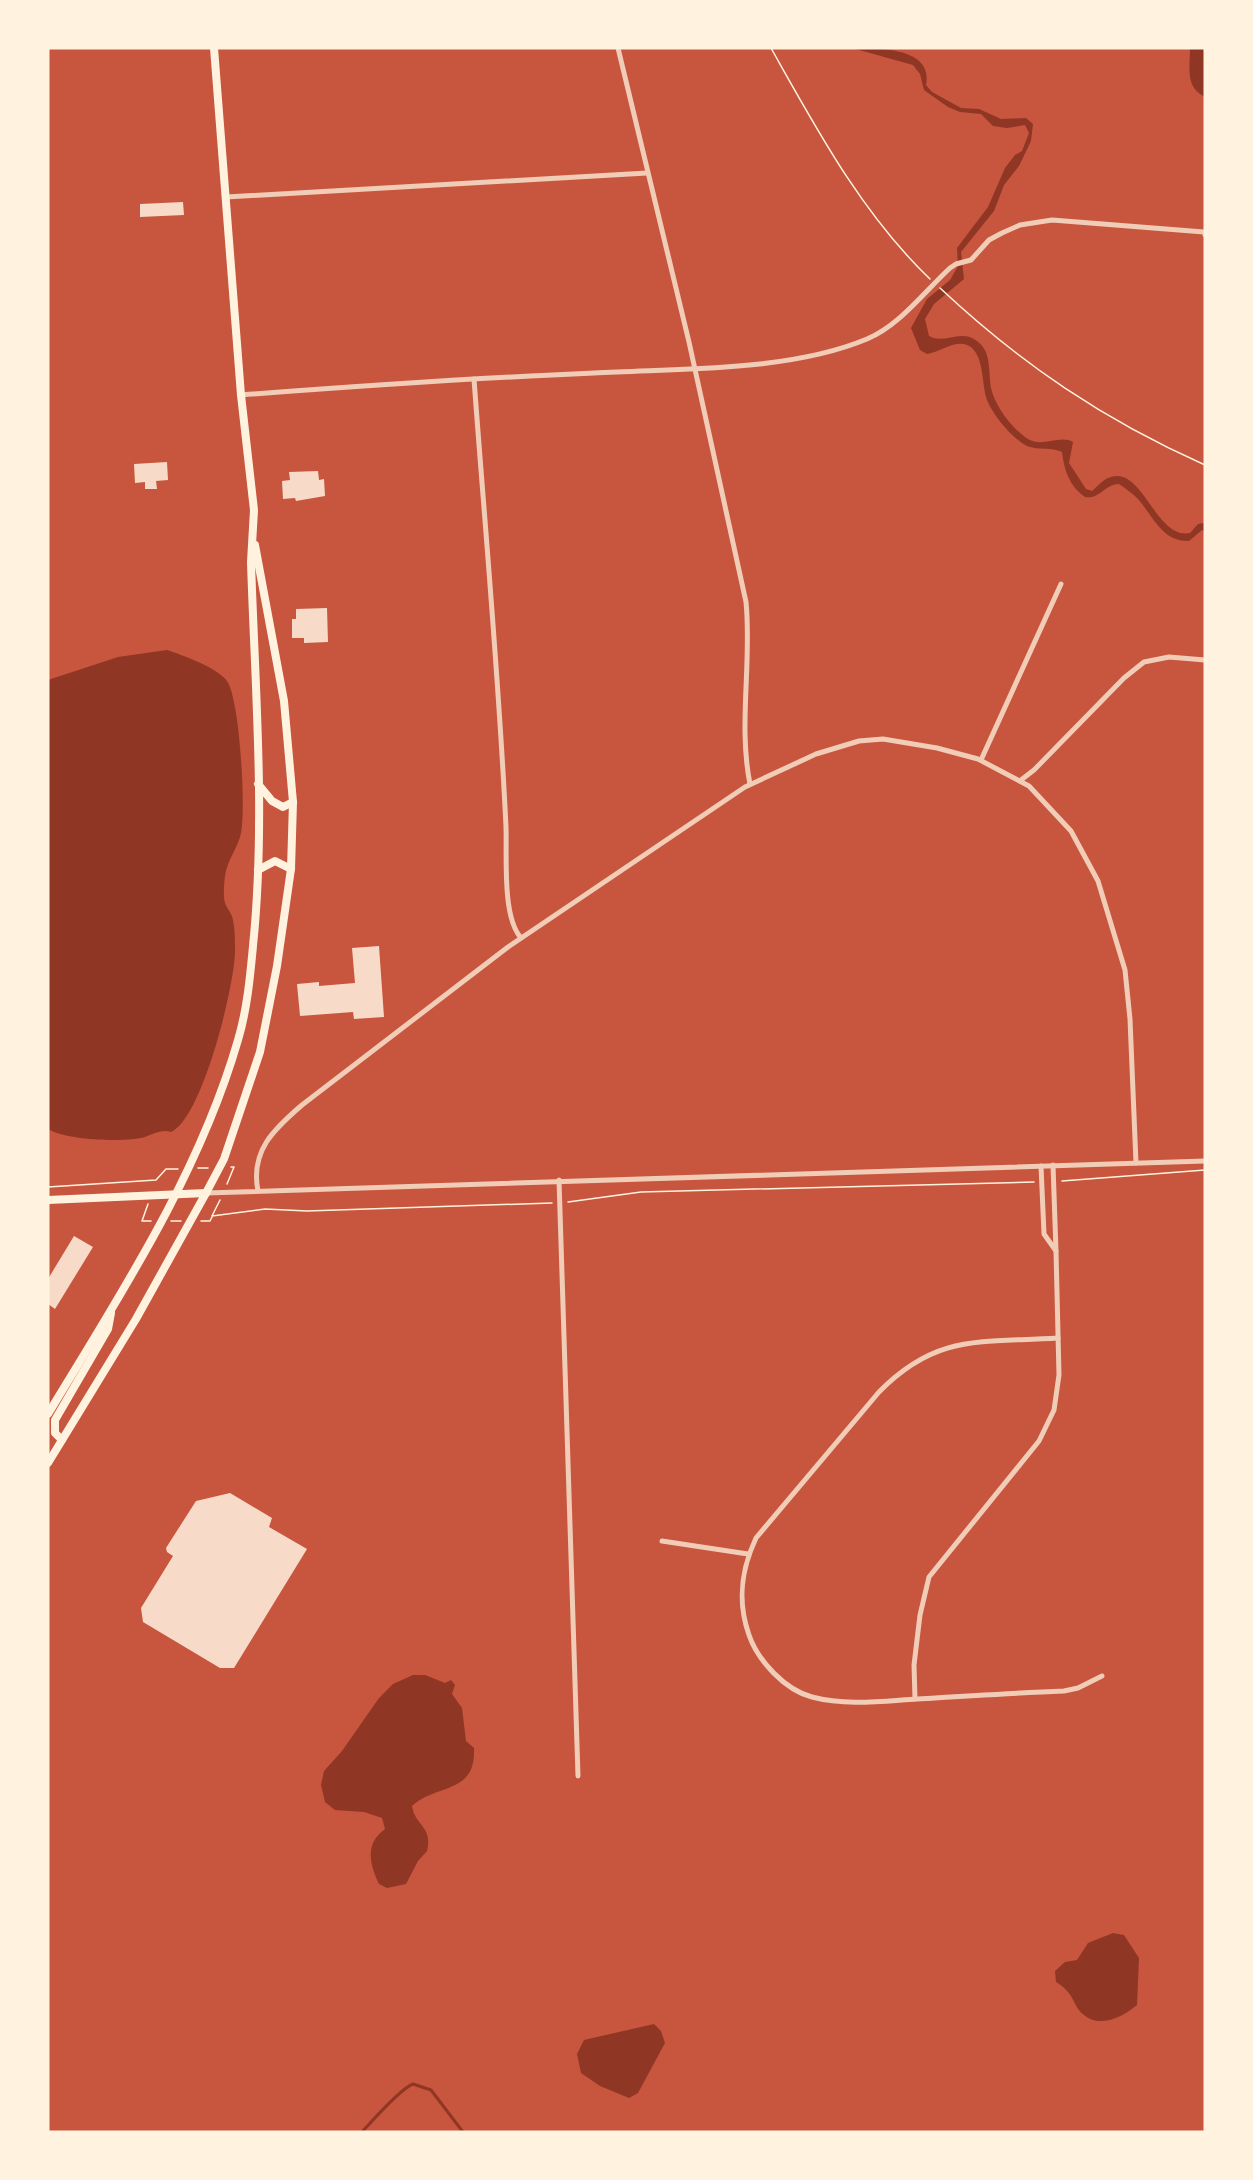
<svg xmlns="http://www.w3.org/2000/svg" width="1253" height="2180" viewBox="0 0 1253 2180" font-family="'PT Sans',sans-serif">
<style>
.water{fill:#8f3625}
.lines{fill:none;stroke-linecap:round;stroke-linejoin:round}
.stream{stroke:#8f3625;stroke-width:3}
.building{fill:#f7dbc8}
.path{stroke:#fff3e0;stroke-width:1.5}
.minor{stroke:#f1ccb7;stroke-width:5}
.secondary{stroke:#fff3e0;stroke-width:8}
.primary{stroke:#fff3e0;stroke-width:8}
</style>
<rect width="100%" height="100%" fill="#c8553d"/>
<g class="water">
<path d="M852,48C877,48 934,47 926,85L932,92L961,108L979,109L1001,119L1026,118L1033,124L1031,141L1019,166L1004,185L994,211L961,252L964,279L934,304L925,319L929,336C944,345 961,328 977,341C992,352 988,371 991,388C995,406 1012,429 1028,439C1043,448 1060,434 1073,442L1069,463L1086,489L1092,491C1098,486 1103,479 1111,477C1143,467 1156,540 1190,533L1198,524L1204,523L1205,532L1202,530L1189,541C1162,542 1153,516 1138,499C1133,494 1125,488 1119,484C1105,484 1099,500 1085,497C1069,486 1064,469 1062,452C1049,446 1034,452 1022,443C1009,434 993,415 987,400C981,385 985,352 967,345C955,340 940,352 927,354L920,350L911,328L927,299L950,280L958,266L957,248L988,207L1005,168L1015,155L1022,151L1029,133L1025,125L1007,128L993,126L981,114L960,112L948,107L924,90L920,74L913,65Z"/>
<path d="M1190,48H1205V97C1185,87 1190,68 1190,48Z"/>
<path d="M167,650C182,655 218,668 227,681C240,700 246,809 241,833C238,848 227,860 225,876C224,884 223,896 225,903C227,909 232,913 233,920C235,930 235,941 235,951C235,985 202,1119 171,1132C163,1129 153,1134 145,1137C125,1143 65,1140 48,1129V680L118,657Z"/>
<path d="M413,1675H425L445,1683L451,1680L455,1685L452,1694L462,1708L466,1741L474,1748C476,1795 437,1783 412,1806C415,1826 433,1826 427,1851L418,1861L406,1884L387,1888L379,1884C370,1865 364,1844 385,1829L382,1818L364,1812L335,1810L325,1802L321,1785L324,1771L342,1751L379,1698L393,1684Z"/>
<path d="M1113,1933L1124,1935L1139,1958L1137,2005C1124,2016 1100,2029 1084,2015C1072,2006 1076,1994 1056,1982L1055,1971L1065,1962L1077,1960L1088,1943Z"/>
<polygon points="654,2024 661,2031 665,2043 638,2093 629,2098 600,2086 581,2073 577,2054 584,2040"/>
</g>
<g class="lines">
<path class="stream" d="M362,2132C373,2120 400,2089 413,2084L431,2090L463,2132"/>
</g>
<g class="building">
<polygon points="183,202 184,215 140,217 140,204"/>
<polygon points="167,462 168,480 156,481 157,489 145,489 145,482 135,483 134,464"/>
<polygon points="318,471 319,480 324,479 325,496 296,501 295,498 283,499 282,481 290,480 289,472"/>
<polygon points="327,608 328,642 304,643 304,638 292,638 292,619 296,619 296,609"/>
<polygon points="379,946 384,1017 354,1019 353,1012 300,1016 297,984 319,982 319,986 355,983 352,948"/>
<polygon points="74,1236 93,1247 55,1309 48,1304 48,1279"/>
<polygon points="230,1493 272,1518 269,1527 307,1549 234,1668 220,1668 143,1622 141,1608 173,1556 167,1552 166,1548 196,1501"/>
</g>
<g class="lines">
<g class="path">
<path d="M771,48C816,128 862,214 930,279"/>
<path d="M940,288C1021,364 1104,420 1205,465"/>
<polyline points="198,1168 208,1168"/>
<polyline points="1062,1181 1205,1170"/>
<polyline points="227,1184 234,1167 231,1167"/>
<polyline points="48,1187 156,1180 166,1169 178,1169"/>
<polyline points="220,1200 212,1216 265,1209 307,1211 552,1203"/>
<polyline points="568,1202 641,1192 1034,1182"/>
<polyline points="148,1204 142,1221 151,1221"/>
<polyline points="171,1221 181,1221"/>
<polyline points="201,1221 210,1221 212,1217"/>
</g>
<g class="minor">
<path d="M618,48L689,342L746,602C752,662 738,725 750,784"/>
<polyline points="226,197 647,173"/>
<path d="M474,379C485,528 499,678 506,827C507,856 502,917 521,938"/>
<path d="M241,395C359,386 476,378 594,373C680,368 788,372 867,339C900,325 924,292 950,268L956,264L971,260L989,240L1002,233L1020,225L1052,220L1204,232L1205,235"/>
<polyline points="981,760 1061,584"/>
<polyline points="1021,780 1034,770 1124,678 1144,662 1169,657 1205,660"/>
<polyline points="1041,1166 1044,1234 1056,1251 1053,1165"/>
<polyline points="559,1180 578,1776"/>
<path d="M258,1191C250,1151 274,1129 302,1105L508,947L745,787L816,754L859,741L883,739L937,748L978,759L1029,786L1071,831L1098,881L1125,970L1130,1019L1136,1163"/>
<polyline points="206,1193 1205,1161"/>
<path d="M1058,1338C981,1343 937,1333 879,1392L756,1538C741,1570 737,1601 749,1635C758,1661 785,1690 812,1697C846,1706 883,1701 917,1699C966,1696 1015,1693 1064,1691L1078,1688L1102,1676"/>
<polyline points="662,1541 748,1554"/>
<polyline points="915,1699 914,1665 920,1615 929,1577 1039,1441 1054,1410 1059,1375 1056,1251"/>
</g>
<polyline class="secondary" points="48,1200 206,1193"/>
<g class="primary">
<polyline points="258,784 272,801 283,807 293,802"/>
<polyline points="258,870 275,861 291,869"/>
<path d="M48,1414C120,1295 199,1175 238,1040C247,1010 250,978 253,946C266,819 255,689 251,562L254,510L241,395L214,48"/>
<polyline points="62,1440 55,1433 55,1420 108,1329 111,1313"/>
<polyline points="48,1463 136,1319 206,1193 224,1159 260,1052 277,966 291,869 293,802 284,701 255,545"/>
</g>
</g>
<rect width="1253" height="2180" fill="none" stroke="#fff3e0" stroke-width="99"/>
</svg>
